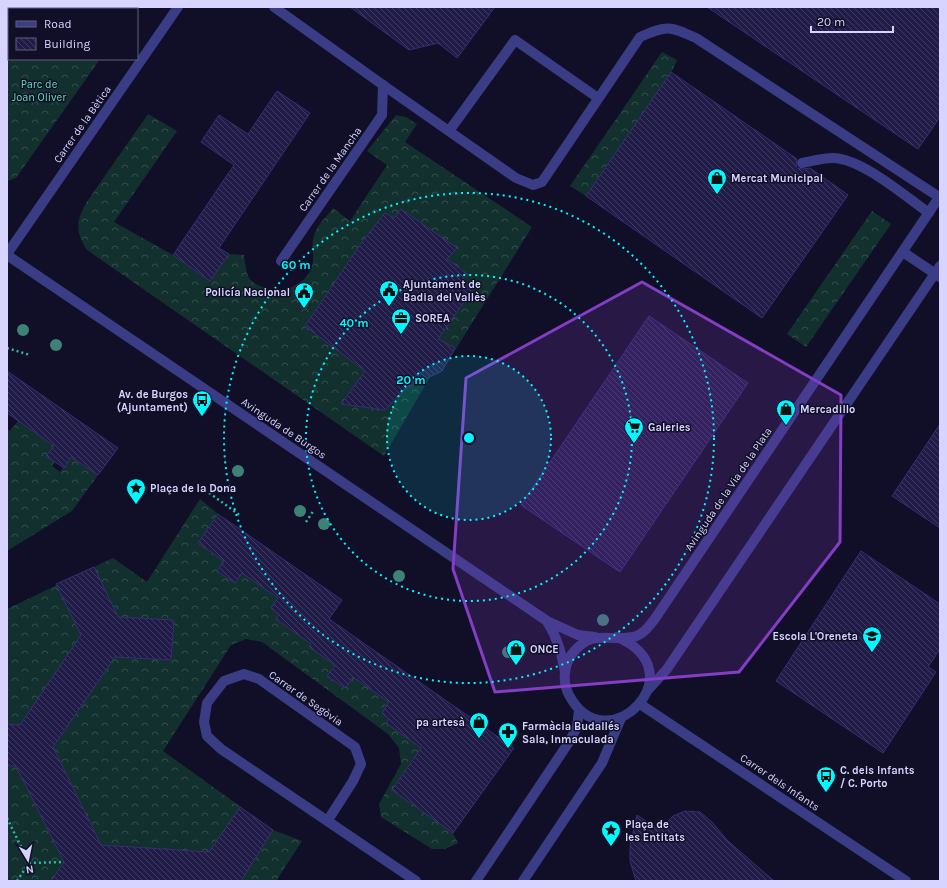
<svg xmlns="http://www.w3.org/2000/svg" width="947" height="888" viewBox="0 0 947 888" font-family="Karla,sans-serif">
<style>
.forest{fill:url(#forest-crowns)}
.building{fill:url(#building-back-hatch);stroke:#362d74}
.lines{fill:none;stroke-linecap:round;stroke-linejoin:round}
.path{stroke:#2ebaa7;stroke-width:2.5;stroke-dasharray:2 3;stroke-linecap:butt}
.service{stroke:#3a3c86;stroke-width:10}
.minor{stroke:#3a3c86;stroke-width:10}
.tertiary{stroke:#3a3c86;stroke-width:10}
.tree{fill:#3c8276}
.marked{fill:#843dc5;fill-opacity:0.2;stroke:#843dc5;stroke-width:3;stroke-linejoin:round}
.ring{fill:none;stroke:#01f8ff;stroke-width:2;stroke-dasharray:2 4}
.labels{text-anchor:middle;stroke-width:3;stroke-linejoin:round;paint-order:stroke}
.park-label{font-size:11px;fill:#5fe1b7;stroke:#110f27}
.street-label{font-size:11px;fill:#d7d5ff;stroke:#110f27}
.poi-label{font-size:11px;font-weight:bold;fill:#d7d5ff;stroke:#110f27;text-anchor:start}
.centre{fill:#01f8ff;stroke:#110f27;stroke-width:2}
.ring-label{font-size:12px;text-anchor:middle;font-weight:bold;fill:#01f8ff;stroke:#110f27;stroke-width:3;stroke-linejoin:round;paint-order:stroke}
</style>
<defs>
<pattern id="forest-crowns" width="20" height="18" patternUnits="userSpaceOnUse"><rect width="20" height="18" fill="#12312e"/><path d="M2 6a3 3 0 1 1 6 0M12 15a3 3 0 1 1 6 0" fill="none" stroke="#344e4d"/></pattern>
<pattern id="building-back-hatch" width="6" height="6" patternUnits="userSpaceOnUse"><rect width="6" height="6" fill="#211b48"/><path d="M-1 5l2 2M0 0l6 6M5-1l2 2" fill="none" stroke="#403b63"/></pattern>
</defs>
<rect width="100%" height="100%" fill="#110f27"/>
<g class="forest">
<polygon points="7,7 135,7 134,9 9,9 9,59 100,59 16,178 7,181"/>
<polygon points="662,52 677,60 671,73 586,196 570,186"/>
<path d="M148,114L177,131L114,222L173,255L210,281L229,254L244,255C247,276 246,282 268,289C286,295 313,280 313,260C314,248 310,244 316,230C320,222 328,215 333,208L350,221L387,165L367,151L396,115L406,117L417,124L405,142L532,227L442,371L430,377L384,456L87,250C75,231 76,222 86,203Z"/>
<polygon points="872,211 891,224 806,347 787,334"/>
<polygon points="18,421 54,446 47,456 55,461 52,466 60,472 71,457 98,475 72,511 7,551 7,429 10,431"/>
<polygon points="200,499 218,514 342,600 329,619 514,748 453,833 458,843 445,849 432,849 381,817 379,804 401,764 399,748 388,734 262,642 246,639 231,645 163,751 273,830 302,841 276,881 7,881 7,609 113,558 147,582"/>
</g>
<g class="building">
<polygon points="350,7 495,7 457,58 438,43 409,50"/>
<polygon points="707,7 940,7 940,117 918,149"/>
<polygon points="671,72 797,159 796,164 797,168 803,169 810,168 848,195 762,318 586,196"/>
<polygon points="277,91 310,113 219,248 229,254 210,281 173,255 234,165 201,142 219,115 248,134"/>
<polygon points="401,209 457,248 447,259 466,273 462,281 473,289 438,339 455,348 442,371 406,388 385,410 341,404 365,371 305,326 362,242 385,213 394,218"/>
<polygon points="649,316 748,383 620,572 521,505"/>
<polygon points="7,371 118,448 98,475 71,457 64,468 46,456 54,446 7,413"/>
<polygon points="940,424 940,528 892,496"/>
<polygon points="218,514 342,600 329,619 514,748 453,833 392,790 421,748 386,723 389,719 382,713 389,702 353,677 345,688 327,676 335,665 309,647 311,644 276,619 279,614 271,608 278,598 242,573 235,583 217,571 224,561 198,543"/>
<polygon points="861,551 940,604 940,649 928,667 936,672 883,753 776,681"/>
<polygon points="94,567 118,617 174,620 171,660 115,657 53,747 101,845 209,852 240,807 273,830 241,881 51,881 64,862 16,766 7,766 7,724 20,725 81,635 56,584"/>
<polygon points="685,811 700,812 712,822 728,841 774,881 636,881 630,861 630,846 637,815 659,830 673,816"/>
</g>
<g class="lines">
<g class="path">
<polyline points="7,348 30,355"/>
<polyline points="201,487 241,516"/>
<polyline points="306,522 314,510"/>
<polyline points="7,818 29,863 64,862"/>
<polyline points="17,881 29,863"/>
</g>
<g class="service">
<path d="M383,85L516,178L533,185L542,182L640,37C667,25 670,26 696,38L939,197"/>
<polyline points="449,131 515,40 598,98"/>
<path d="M802,163C812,161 823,158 833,158C861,158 906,197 929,213"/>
<polyline points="281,261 382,115 383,85"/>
</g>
<g class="minor">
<polyline points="274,7 383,85"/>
<polyline points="903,252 940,277"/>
<polyline points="7,254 178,7"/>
<polyline points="7,255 547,621 578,635 595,637"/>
<path d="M548,623C558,639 562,654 565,672"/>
<polyline points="640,704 906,881"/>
<polyline points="328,820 353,781 361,764 355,747 259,679 244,674 224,681 207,703 204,722 207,736 221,749 416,881"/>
</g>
<g class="tertiary">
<path d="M617,637C699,672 606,765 569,695C562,682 564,665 572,654C592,628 609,642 633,637C643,635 648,627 654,620L940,196"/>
<polyline points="648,690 667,669 940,266"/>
<polyline points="476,881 569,742 577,727 579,710"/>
<polyline points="523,881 602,763 621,718"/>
</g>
</g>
<g class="tree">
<circle cx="23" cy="330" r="6"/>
<circle cx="56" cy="345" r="6"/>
<circle cx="238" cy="471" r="6"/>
<circle cx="300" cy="511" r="6"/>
<circle cx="324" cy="524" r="6"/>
<circle cx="399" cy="576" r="6"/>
<circle cx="603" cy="620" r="6"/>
<circle cx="508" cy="652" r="6"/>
</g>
<path class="marked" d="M642,282L841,395L840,542L739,672L495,692L453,569L466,378Z"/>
<circle cx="469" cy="438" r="82" fill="#01f8ff" fill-opacity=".12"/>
<g class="ring">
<circle cx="469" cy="438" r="82"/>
<circle cx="469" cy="438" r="163"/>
<circle cx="469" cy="438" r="245"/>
</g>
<defs>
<symbol id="shop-pin" viewBox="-11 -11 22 30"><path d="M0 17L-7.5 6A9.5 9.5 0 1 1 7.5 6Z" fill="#01f8ff" stroke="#110f27"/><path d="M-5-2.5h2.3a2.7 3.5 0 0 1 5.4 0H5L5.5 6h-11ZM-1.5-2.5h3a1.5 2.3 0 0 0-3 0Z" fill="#111"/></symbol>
<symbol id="civic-pin" viewBox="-11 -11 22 30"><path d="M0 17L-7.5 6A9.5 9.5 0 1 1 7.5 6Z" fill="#01f8ff" stroke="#110f27"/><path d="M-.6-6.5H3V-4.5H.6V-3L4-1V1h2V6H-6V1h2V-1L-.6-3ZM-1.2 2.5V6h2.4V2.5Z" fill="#111"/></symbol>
<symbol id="office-pin" viewBox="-11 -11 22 30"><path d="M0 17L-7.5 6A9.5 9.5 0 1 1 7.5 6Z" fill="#01f8ff" stroke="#110f27"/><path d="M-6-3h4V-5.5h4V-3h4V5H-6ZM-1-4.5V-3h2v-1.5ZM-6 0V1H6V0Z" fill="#111"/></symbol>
<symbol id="bus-pin" viewBox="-11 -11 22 30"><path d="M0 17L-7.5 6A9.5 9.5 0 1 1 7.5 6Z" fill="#01f8ff" stroke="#110f27"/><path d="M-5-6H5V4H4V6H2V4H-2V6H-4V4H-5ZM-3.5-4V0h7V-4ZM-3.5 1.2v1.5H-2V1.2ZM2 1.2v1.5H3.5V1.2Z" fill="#111"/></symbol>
<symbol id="supermarket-pin" viewBox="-11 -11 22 30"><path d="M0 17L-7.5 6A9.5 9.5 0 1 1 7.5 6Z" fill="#01f8ff" stroke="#110f27"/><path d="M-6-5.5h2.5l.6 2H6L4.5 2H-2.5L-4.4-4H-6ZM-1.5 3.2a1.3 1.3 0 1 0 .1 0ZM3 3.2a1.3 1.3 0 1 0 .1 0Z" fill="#111"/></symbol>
<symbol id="sight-pin" viewBox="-11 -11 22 30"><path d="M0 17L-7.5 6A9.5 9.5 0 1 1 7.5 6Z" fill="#01f8ff" stroke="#110f27"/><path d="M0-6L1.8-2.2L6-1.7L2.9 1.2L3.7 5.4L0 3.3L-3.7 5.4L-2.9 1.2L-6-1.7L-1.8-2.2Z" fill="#111"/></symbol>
<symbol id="school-pin" viewBox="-11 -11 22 30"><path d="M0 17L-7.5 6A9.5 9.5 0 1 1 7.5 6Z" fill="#01f8ff" stroke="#110f27"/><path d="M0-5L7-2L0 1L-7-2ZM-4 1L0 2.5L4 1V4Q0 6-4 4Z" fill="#111"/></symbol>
<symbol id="pharmacy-pin" viewBox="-11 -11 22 30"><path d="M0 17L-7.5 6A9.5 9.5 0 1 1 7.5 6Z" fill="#01f8ff" stroke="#110f27"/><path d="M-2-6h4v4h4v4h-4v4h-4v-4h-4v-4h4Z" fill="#111"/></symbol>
</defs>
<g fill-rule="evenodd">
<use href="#shop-pin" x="706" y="167" width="22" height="30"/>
<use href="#civic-pin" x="378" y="279" width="22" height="30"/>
<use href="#civic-pin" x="293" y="281" width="22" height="30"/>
<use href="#office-pin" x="390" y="307" width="22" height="30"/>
<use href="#bus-pin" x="191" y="389" width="22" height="30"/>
<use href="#shop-pin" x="775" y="398" width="22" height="30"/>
<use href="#supermarket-pin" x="623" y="416" width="22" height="30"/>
<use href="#sight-pin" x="125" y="477" width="22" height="30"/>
<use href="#school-pin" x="861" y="625" width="22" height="30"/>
<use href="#shop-pin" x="505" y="638" width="22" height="30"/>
<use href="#shop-pin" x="468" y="711" width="22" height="30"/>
<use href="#pharmacy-pin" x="497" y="721" width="22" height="30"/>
<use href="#bus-pin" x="815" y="765" width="22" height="30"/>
<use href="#sight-pin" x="600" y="819" width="22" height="30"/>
</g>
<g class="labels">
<g class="park-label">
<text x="39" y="88">Parc de<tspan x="39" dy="13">Joan Oliver</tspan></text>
</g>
<g class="street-label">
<text transform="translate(82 124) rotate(-55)" y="4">Carrer de la Bètica</text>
<text transform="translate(330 169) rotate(-55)" y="4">Carrer de la Mancha</text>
<text transform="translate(284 428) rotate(34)" y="4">Avinguda de Burgos</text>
<text transform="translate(728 489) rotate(-56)" y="4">Avinguda de la Via de la Plata</text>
<text transform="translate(306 698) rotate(35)" y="4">Carrer de Segòvia</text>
<text transform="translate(780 782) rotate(34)" y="4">Carrer dels Infants</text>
</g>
<g class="poi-label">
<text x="731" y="182">Mercat Municipal</text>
<text x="403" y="288">Ajuntament de<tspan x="403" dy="13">Badia del Vallès</tspan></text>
<text x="290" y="296" text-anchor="end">Policía Nacional</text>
<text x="415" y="322">SOREA</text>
<text x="188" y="398" text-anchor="end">Av. de Burgos<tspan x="188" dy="13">(Ajuntament)</tspan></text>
<text x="800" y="413">Mercadillo</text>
<text x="648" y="431">Galeries</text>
<text x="150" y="492">Plaça de la Dona</text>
<text x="858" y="640" text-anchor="end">Escola L'Oreneta</text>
<text x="530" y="653">ONCE</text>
<text x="465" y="726" text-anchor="end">pa artesà</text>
<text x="522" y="730">Farmàcia Budallés<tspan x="522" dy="13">Sala, Inmaculada</tspan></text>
<text x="840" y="774">C. deis lnfants<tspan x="840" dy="13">/ C. Porto</tspan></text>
<text x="625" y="828">Plaça de<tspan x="625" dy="13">les Entitats</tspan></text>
</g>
</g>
<circle cx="469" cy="438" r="6" class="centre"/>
<g class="ring-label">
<text x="296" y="269">60 m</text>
<text x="354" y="327">40 m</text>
<text x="411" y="384">20 m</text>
</g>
<rect width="947" height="888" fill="none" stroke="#d7d5ff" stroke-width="16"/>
<rect x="8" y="8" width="130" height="52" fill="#110f27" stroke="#605e7d"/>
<rect x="16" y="21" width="20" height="6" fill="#3a3c86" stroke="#605e7d"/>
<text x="44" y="28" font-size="12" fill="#d7d5ff">Road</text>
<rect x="16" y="38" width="20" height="12" fill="url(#building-back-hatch)" stroke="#605e7d"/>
<text x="44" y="48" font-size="12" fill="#d7d5ff">Building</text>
<g transform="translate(28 860) rotate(170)" stroke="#110f27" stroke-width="3" paint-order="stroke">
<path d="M0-3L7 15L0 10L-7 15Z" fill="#d7d5ff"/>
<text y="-6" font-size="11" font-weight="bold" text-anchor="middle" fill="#d7d5ff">N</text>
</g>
<path d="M811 26v6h82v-6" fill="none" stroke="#d7d5ff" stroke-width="2"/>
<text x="817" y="26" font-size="12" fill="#d7d5ff" stroke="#110f27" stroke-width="3" paint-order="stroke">20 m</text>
</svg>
